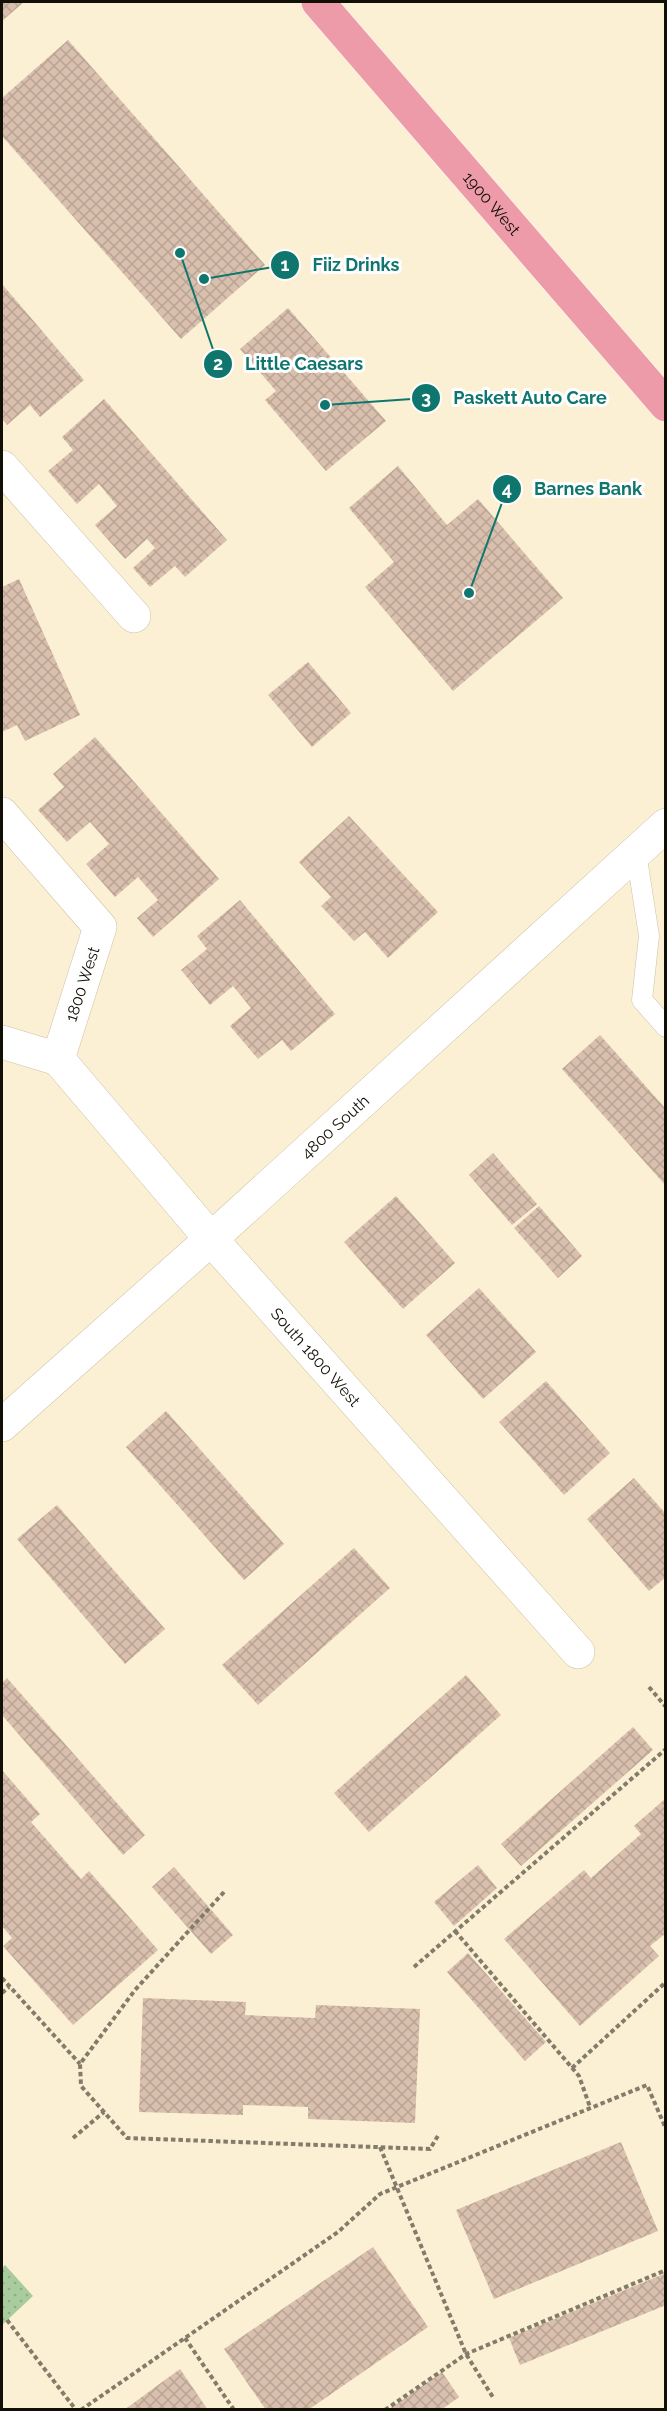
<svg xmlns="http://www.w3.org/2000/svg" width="667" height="2411" viewBox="0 0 667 2411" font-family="Raleway,sans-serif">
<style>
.park{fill:url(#park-dots)}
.building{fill:url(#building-cross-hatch)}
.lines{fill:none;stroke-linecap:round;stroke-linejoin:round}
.service-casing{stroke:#ccc2a6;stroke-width:21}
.minor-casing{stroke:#ccc2a6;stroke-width:34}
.primary-casing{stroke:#fff;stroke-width:34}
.path{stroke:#837c6a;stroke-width:4;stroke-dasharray:4.5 3;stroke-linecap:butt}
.service{stroke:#fff;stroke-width:20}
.minor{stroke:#fff;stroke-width:33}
.primary{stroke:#ed9aa9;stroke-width:33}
.labels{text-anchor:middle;stroke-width:6;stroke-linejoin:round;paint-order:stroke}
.street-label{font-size:16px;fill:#120f06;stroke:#fefefe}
.leader{fill:none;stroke:#0f766e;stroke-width:2}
.callout-dot{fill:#0f766e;stroke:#fefefe;stroke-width:2}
.mark-label{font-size:18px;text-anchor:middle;font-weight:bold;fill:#fff}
.callout-label{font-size:18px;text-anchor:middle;font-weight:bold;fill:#0f766e;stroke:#fefefe;stroke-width:6;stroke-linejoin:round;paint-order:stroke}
</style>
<defs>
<pattern id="park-dots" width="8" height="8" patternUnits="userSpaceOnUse" patternTransform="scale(1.5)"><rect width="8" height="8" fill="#a9cc9c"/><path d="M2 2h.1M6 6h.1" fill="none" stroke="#90ae85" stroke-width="1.8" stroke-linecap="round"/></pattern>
<pattern id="building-cross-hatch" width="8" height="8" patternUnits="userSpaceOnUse" patternTransform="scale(1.5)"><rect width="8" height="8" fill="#d9c0ae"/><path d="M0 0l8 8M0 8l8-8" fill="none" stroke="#b9a494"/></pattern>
</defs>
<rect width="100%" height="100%" fill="#fbf0d4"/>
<polygon class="park" points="5,2265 33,2296 2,2325 2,2268"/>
<g class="building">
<polygon points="2,2 24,2 2,21"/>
<polygon points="68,40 265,265 181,339 2,136 2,98"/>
<polygon points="2,284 84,380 40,417 30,405 7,425 2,419"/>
<polygon points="288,308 386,421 326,471 265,400 276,391 240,349"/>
<polygon points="104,399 227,540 185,577 175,566 150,587 133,568 155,548 147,539 125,559 95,525 117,506 99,484 77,504 48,471 73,450 62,437"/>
<polygon points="398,466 447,525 478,499 563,598 453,691 365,587 394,562 349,508"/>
<polygon points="19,579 80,715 25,741 17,725 2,732 2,587"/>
<polygon points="308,662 351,713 312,747 268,695"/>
<polygon points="95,737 219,879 153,937 137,918 158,900 138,877 115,897 86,864 109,844 90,822 67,842 38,810 64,787 53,774"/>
<polygon points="349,816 438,912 388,958 365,932 354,941 321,906 331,897 299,862"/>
<polygon points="240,900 335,1014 291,1051 282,1040 258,1059 230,1026 251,1008 233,986 210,1005 181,970 207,949 197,936"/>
<polygon points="600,1035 666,1109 666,1186 562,1069"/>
<polygon points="493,1153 537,1204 512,1225 469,1175"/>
<polygon points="396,1196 455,1263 403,1309 344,1242"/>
<polygon points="539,1206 582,1256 558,1278 514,1228"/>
<polygon points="479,1288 536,1352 483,1399 426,1335"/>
<polygon points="546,1381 610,1453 564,1495 499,1422"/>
<polygon points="166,1411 284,1544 244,1580 126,1447"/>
<polygon points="634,1478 666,1514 666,1577 649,1591 587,1519"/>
<polygon points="57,1505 165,1629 125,1664 17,1539"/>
<polygon points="354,1548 390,1588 258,1705 222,1665"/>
<polygon points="466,1675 501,1715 369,1832 334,1793"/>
<polygon points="7,1678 145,1835 123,1855 2,1715 2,1683"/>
<polygon points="633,1727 653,1750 521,1866 501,1844"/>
<polygon points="2,1770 40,1814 31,1822 81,1879 89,1871 158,1950 73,2025 3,1946 12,1938 2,1926"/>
<polygon points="666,1798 666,1933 650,1946 659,1956 580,2026 504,1939 584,1870 591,1878 641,1834 634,1826"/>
<polygon points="478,1865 497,1888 454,1926 434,1902"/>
<polygon points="174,1867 233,1935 211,1954 152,1887"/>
<polygon points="468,1953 546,2042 525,2061 447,1972"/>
<polygon points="143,1998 246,2002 245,2015 315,2018 316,2005 420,2009 415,2123 308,2119 308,2107 243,2105 243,2115 139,2112"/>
<polygon points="621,2142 658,2231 494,2299 456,2210"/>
<polygon points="373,2247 428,2327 308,2410 266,2410 224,2349"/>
<polygon points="666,2273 666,2305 520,2365 509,2338"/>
<polygon points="180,2369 208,2410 124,2410"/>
<polygon points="442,2372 459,2397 441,2410 388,2410"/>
</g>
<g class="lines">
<defs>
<polyline id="service" points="636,852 649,936 642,1000 666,1027"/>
<g id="minor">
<polyline points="2,467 134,616"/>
<polyline points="2,814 100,927 58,1059"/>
<polyline points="2,1042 58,1059"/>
<path id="s1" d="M58,1059L211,1239L578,1652"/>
<path id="s2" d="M2,1425L211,1239L666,825"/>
</g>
<g id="primary">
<path id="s3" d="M318,2L666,405"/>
</g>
</defs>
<use href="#service" class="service-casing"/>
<use href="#minor" class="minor-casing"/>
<use href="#primary" class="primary-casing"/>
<g class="path">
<polyline points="649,1687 666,1707"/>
<polyline points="224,1892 135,1990 80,2064 81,2086 127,2138 430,2149 439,2134"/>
<polyline points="455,1931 579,2076 590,2107"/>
<polyline points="414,1967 666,1749"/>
<polyline points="2,1978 80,2064"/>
<polyline points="2,1993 9,1987"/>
<polyline points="572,2068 666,1982"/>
<polyline points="73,2138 104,2112"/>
<polyline points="380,2147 466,2354 494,2399"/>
<polyline points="7,2320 76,2410"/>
<polyline points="185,2338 234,2410"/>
<polyline points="81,2410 338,2232 380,2194 647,2085 666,2129"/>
<polyline points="385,2410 466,2354 666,2270"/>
</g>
<use href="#service" class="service"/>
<use href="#minor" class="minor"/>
<use href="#primary" class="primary"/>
</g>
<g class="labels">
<g class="street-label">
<text dy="6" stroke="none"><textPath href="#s3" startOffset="266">1900 West</textPath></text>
<text transform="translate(82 984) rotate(-72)" y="6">1800 West</text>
<text dy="6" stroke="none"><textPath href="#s2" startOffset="447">4800 South</textPath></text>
<text dy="6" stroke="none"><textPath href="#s1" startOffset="394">South 1800 West</textPath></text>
</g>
</g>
<path class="leader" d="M204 279L285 265M180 253L218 364M325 405L426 398M469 593L507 489"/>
<g class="callout-dot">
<circle cx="204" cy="279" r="6"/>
<circle cx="180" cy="253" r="6"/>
<circle cx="325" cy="405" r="6"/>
<circle cx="469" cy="593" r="6"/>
<circle cx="285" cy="265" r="15"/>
<circle cx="218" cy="364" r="15"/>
<circle cx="426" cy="398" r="15"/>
<circle cx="507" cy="489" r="15"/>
</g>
<g class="mark-label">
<text x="285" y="271">1</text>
<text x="218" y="370">2</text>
<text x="426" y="404">3</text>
<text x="507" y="495">4</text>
</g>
<g class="callout-label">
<text x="356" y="271">Fiiz Drinks</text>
<text x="304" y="370">Little Caesars</text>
<text x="530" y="404">Paskett Auto Care</text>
<text x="588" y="495">Barnes Bank</text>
</g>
<rect width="667" height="2411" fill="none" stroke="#120f06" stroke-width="6"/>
</svg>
